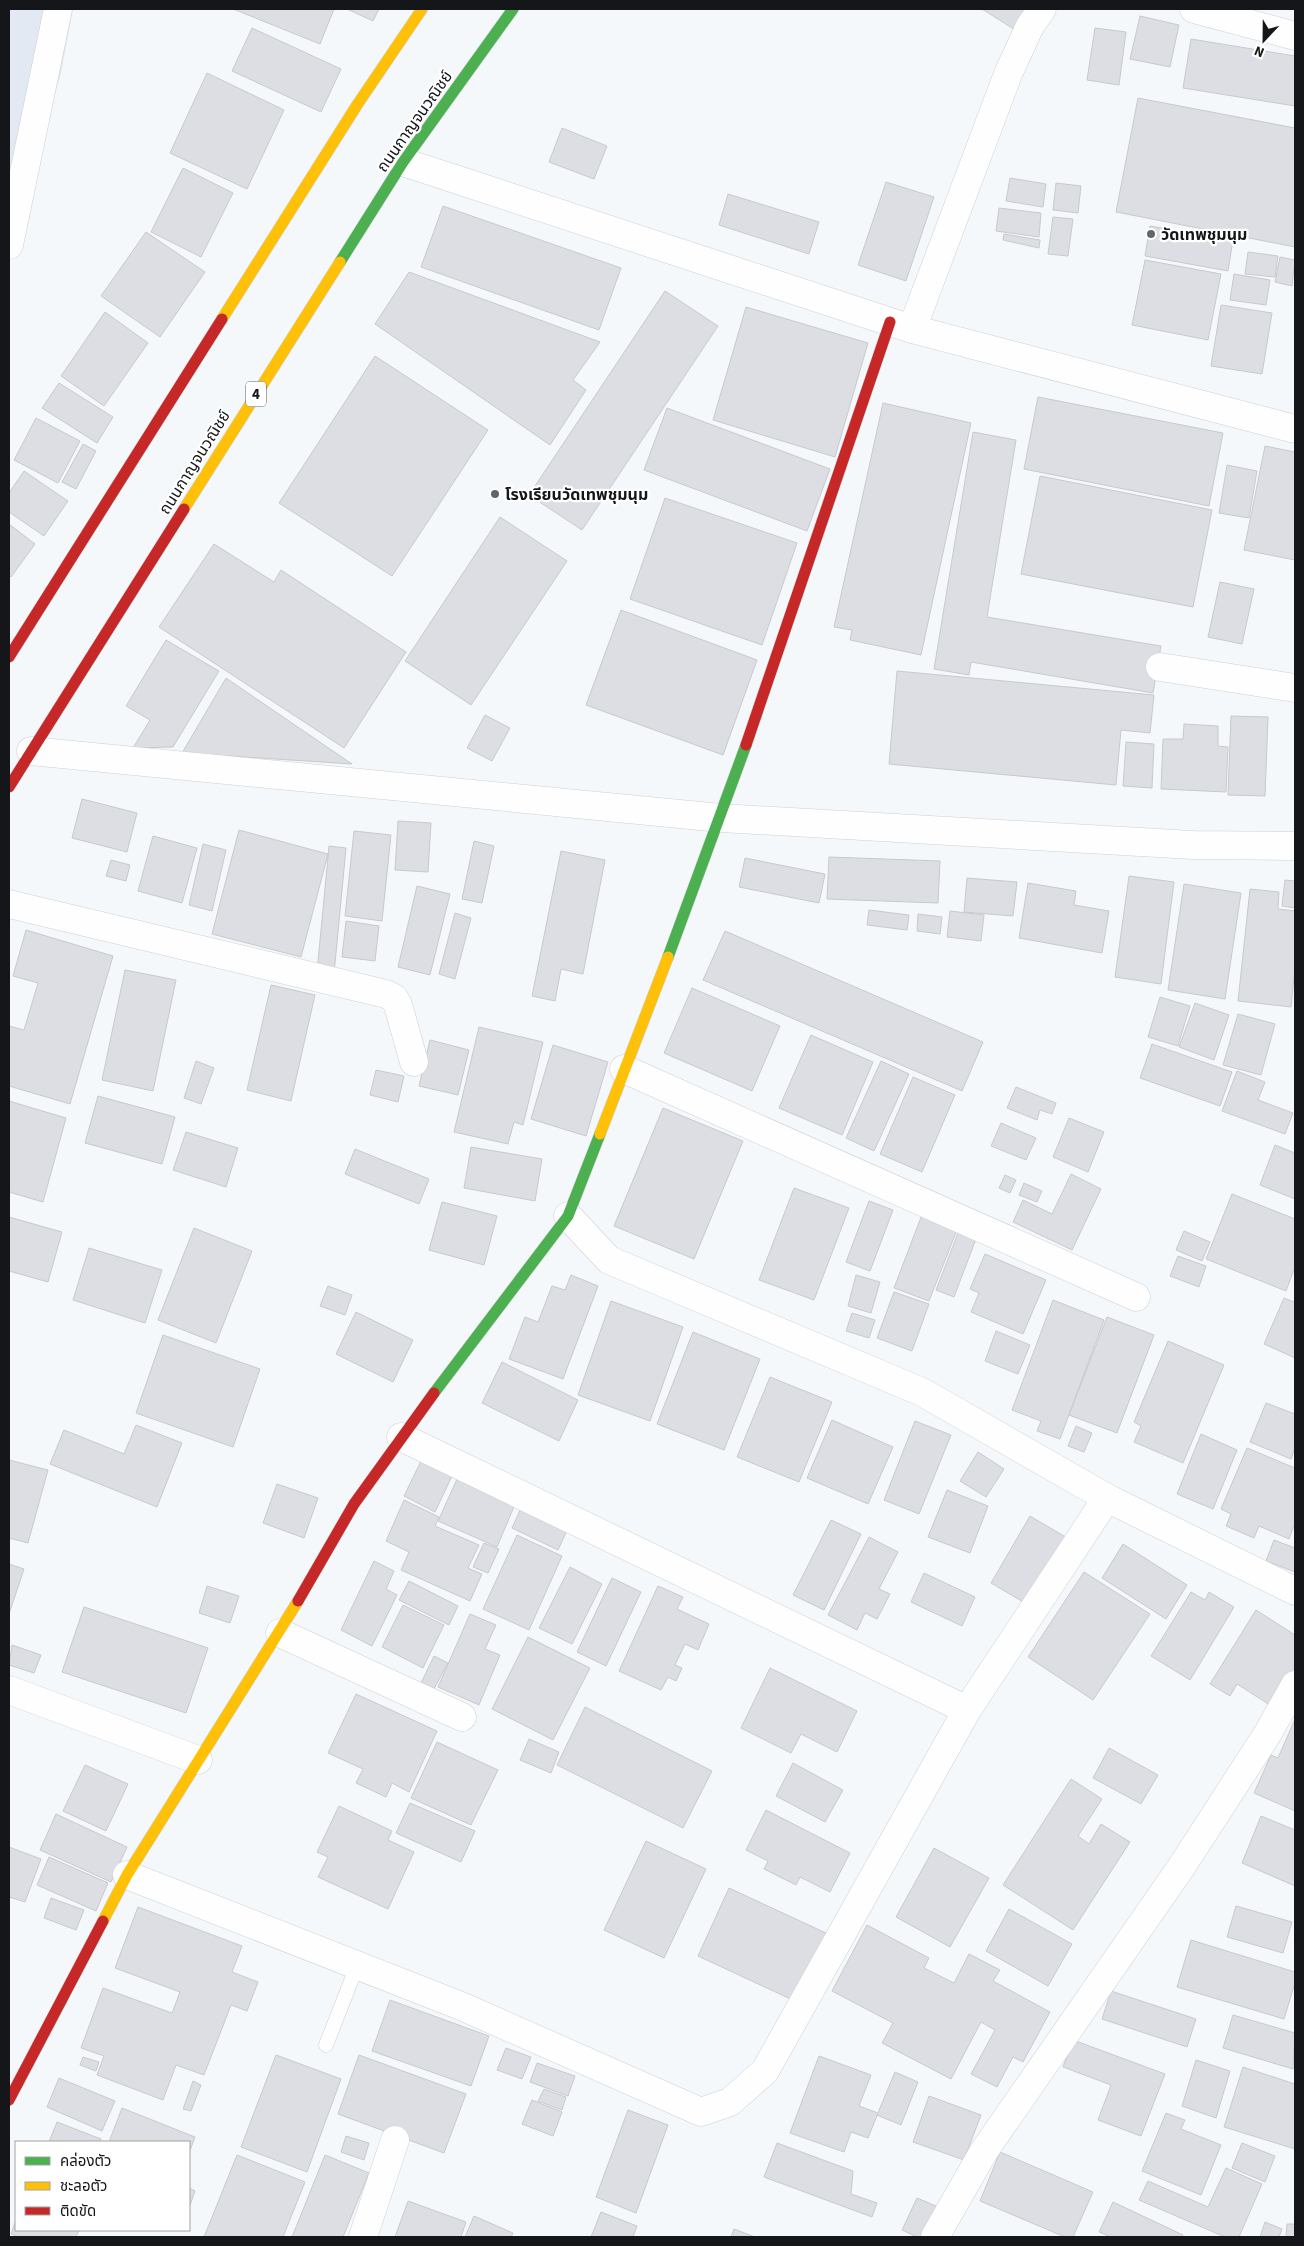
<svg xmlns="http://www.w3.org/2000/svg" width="1304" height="2246" viewBox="0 0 1304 2246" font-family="'Source Sans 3','Noto Sans Thai',sans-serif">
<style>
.built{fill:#e3e9f2}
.building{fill:#dddee3;stroke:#c8c9cc}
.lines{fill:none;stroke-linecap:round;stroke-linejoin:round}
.lane-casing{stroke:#ced0d2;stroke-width:15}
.street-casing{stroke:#ced0d2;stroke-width:29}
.fast-casing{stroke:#ced0d2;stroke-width:12}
.slow-casing{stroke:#ced0d2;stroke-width:12}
.jam-casing{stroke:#ced0d2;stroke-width:12}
.lane{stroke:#fefefe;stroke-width:14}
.street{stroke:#fefefe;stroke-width:28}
.fast{stroke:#4caf50;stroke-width:11}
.slow{stroke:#ffc107;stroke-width:11}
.jam{stroke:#c62828;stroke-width:11}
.poi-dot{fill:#636568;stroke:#fff;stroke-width:2}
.labels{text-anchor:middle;stroke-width:4.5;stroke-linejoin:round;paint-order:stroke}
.shield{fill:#fff;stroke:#5b5c5e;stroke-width:1}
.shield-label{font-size:15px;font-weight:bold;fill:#151619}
.street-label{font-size:16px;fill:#151619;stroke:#fff}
.poi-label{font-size:16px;font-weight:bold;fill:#151619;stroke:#fff;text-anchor:start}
</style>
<rect width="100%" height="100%" fill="#f5f8fb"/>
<polygon class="built" points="9,9 73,9 61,74 9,241"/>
<g class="building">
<polygon points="233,9 334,9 320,44"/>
<polygon points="347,9 379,9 373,21"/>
<polygon points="982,9 1036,9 1020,33"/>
<polygon points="1140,16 1179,25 1170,67 1130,59"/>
<polygon points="252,28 341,69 321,112 232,71"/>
<polygon points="1095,28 1126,32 1119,85 1087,80"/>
<polygon points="1191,39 1295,56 1295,106 1183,88"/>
<polygon points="207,73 284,110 247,189 170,153"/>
<polygon points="1138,98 1295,128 1295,247 1116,212"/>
<polygon points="562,128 607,146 594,179 549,162"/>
<polygon points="183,168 233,193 201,257 151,232"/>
<polygon points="1010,178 1046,184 1043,207 1006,201"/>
<polygon points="886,182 934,197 906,281 858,265"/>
<polygon points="1056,183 1081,186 1078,213 1053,210"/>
<polygon points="728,194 819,222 809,254 719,225"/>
<polygon points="443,206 621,268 599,330 421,267"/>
<polygon points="999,208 1041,213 1039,237 996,231"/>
<polygon points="1053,217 1073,219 1068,256 1048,254"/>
<polygon points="1150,226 1233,240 1228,271 1145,256"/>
<polygon points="146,232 205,272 160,337 101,296"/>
<polygon points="1004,234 1040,240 1039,248 1003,240"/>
<polygon points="1248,252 1278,256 1275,277 1245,274"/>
<polygon points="1280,257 1295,260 1292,286 1275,282"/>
<polygon points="1145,260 1221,274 1208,340 1132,325"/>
<polygon points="409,272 600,342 573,380 586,390 550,445 375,324"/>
<polygon points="1234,274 1270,280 1266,305 1230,300"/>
<polygon points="665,291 718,326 582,530 529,495"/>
<polygon points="1221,305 1272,313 1262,374 1211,366"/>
<polygon points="746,307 868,343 835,457 713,420"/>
<polygon points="105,312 148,343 104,406 61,376"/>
<polygon points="375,356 488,430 392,576 279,503"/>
<polygon points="59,383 113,417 97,443 42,408"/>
<polygon points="1038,397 1223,433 1209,506 1024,469"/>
<polygon points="883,403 971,423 921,655 850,640 852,630 834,627"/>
<polygon points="667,408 830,469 807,531 644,470"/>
<polygon points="36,418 80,441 58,483 14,460"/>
<polygon points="973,432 1016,440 987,617 1161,646 1153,693 971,662 969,675 934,669"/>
<polygon points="83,444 96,451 76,489 62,482"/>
<polygon points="1265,446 1295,452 1295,560 1244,550"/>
<polygon points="1227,465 1257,471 1249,518 1219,513"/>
<polygon points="24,471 68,501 44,536 9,512 9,493"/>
<polygon points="1040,476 1212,510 1193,607 1021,574"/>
<polygon points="665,498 797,543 762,645 630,599"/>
<polygon points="500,517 567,561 471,705 405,661"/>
<polygon points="9,524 35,544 11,577 9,575"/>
<polygon points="214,544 274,582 281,570 406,652 344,748 159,627"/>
<polygon points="1220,582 1254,589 1242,644 1208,637"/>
<polygon points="621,610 757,660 723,755 586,705"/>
<polygon points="166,640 219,671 173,747 133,748 150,720 126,706"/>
<polygon points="897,671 1154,695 1150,733 1121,730 1116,785 889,764"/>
<polygon points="226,678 352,764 182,753"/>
<polygon points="485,715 510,728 492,761 467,748"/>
<polygon points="1231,716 1268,717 1265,796 1228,795"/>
<polygon points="1184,724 1218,726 1218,746 1228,747 1226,792 1161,789 1163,739 1183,739"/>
<polygon points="1126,742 1154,744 1152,788 1123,786"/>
<polygon points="82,799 137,813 127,852 72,838"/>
<polygon points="398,821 431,823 428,872 395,870"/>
<polygon points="239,830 328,854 301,957 212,934"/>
<polygon points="354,831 391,835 382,921 345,916"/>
<polygon points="153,836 197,848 182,903 138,891"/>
<polygon points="474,841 494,846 482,903 462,899"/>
<polygon points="203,844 226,850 212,911 189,905"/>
<polygon points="329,846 346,848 334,974 317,972"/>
<polygon points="561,851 605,860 583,974 561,969 555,1001 532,996"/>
<polygon points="829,857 940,861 938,903 827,899"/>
<polygon points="745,858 825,874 819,903 739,887"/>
<polygon points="111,860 130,865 126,881 106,876"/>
<polygon points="1129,876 1174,882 1161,984 1115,977"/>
<polygon points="967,878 1017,882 1013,916 964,912"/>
<polygon points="1285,880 1295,881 1295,908 1282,906"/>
<polygon points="1028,883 1076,891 1074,905 1109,911 1102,953 1019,938"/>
<polygon points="1184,884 1241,893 1225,999 1168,990"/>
<polygon points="417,886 450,894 430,975 398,967"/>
<polygon points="1250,889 1279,892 1278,909 1295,911 1295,967 1291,1007 1238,1001"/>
<polygon points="869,910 909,915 907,930 867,925"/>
<polygon points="950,911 984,915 981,941 947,937"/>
<polygon points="455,913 471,918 455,979 439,974"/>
<polygon points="918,914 942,917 940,934 917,931"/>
<polygon points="346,921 379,926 375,961 342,957"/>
<polygon points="26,930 113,956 70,1104 9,1086 9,1026 24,1030 38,983 13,976"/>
<polygon points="725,931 983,1042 962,1091 703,980"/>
<polygon points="125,970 176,980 153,1091 102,1080"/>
<polygon points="271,985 315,995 291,1101 247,1090"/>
<polygon points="692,988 780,1026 752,1091 664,1053"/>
<polygon points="1160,997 1190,1006 1178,1046 1148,1037"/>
<polygon points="1195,1003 1229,1015 1214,1060 1179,1047"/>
<polygon points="1238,1014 1275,1024 1261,1075 1223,1065"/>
<polygon points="479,1027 543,1042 523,1125 514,1122 508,1144 454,1132"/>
<polygon points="811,1035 873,1062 842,1135 779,1108"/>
<polygon points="430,1040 469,1050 458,1095 419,1086"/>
<polygon points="1152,1044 1232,1072 1220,1106 1140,1078"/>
<polygon points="553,1045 608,1062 586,1136 531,1119"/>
<polygon points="196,1061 214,1068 201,1104 184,1098"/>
<polygon points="881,1061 909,1074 874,1151 846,1138"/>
<polygon points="376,1070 404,1076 398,1102 370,1095"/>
<polygon points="1237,1071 1265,1082 1258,1100 1293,1113 1285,1134 1222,1111"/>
<polygon points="913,1077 955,1095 922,1172 880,1154"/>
<polygon points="1016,1087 1056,1103 1052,1114 1040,1110 1037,1120 1007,1108"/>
<polygon points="98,1096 175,1117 162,1164 85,1143"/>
<polygon points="9,1101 66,1118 43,1202 9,1192"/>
<polygon points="663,1108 743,1141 694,1259 614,1226"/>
<polygon points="1069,1118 1104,1132 1088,1172 1053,1157"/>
<polygon points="1001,1123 1036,1138 1026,1160 991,1146"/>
<polygon points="186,1132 238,1148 226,1187 173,1170"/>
<polygon points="1275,1145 1295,1153 1295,1199 1260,1185"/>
<polygon points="471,1147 542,1159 535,1201 464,1188"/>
<polygon points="355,1149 429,1179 419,1204 345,1174"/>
<polygon points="1071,1174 1101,1189 1072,1250 1013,1222 1023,1200 1052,1214"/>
<polygon points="1005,1175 1016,1180 1010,1193 999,1188"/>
<polygon points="1024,1183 1042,1191 1037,1202 1019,1195"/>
<polygon points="794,1188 849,1208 814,1300 759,1280"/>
<polygon points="1232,1194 1295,1219 1295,1267 1286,1291 1206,1259"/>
<polygon points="869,1201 893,1210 870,1271 846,1262"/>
<polygon points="442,1202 497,1216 484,1265 429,1250"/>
<polygon points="923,1212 959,1225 929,1301 894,1288"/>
<polygon points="9,1217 62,1232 48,1282 9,1271"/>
<polygon points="194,1228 252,1251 216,1343 158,1320"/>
<polygon points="1184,1231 1210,1242 1202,1261 1176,1250"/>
<polygon points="958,1233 976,1239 954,1297 936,1290"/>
<polygon points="89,1248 162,1270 145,1323 73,1300"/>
<polygon points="985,1254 1046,1280 1023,1334 971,1312 979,1293 970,1289"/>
<polygon points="1178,1256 1206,1266 1199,1287 1170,1276"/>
<polygon points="571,1275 598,1286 563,1379 509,1359 525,1317 538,1322 552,1286 565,1290"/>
<polygon points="856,1275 880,1282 871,1313 848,1306"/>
<polygon points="328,1286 352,1295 345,1315 320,1306"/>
<polygon points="894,1292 929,1304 912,1351 877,1338"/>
<polygon points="1284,1298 1294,1302 1295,1300 1295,1358 1264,1344"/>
<polygon points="1053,1300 1104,1320 1060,1439 1037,1431 1041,1421 1012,1410"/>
<polygon points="611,1301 683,1327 650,1421 578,1395"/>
<polygon points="356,1312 413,1340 393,1382 336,1354"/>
<polygon points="852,1313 875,1320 869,1338 846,1331"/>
<polygon points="1107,1317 1154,1335 1117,1433 1069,1415"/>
<polygon points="996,1331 1030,1345 1018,1374 985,1361"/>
<polygon points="693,1332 760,1359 724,1450 657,1424"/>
<polygon points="163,1335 260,1369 233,1447 136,1413"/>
<polygon points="1168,1341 1224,1365 1183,1463 1134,1442 1141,1426 1134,1422"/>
<polygon points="502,1362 578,1400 559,1441 482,1403"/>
<polygon points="770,1377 832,1402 799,1482 737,1457"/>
<polygon points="1266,1403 1295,1414 1295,1448 1291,1459 1250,1442"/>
<polygon points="832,1420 893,1447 868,1504 807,1478"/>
<polygon points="915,1421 951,1435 919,1514 884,1500"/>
<polygon points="136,1425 182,1443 157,1507 50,1464 64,1430 124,1454"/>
<polygon points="1076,1426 1092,1433 1084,1452 1068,1446"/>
<polygon points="1201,1434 1237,1450 1213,1509 1177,1494"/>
<polygon points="1247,1448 1295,1468 1295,1523 1289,1539 1259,1526 1254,1538 1226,1526 1231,1514 1221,1509"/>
<polygon points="978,1452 1004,1469 986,1497 960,1481"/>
<polygon points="9,1460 48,1470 28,1543 9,1538"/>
<polygon points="421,1461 452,1476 435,1512 404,1496"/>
<polygon points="458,1477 516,1502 497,1547 438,1521"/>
<polygon points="277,1484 318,1498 304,1538 263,1523"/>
<polygon points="947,1490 988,1506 970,1553 928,1537"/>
<polygon points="404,1500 439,1517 435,1526 479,1545 468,1568 482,1574 470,1601 401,1570 409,1552 386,1541"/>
<polygon points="522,1506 568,1528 558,1550 512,1528"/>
<polygon points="1030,1516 1069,1539 1030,1606 991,1583"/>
<polygon points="831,1520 861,1534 824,1610 793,1595"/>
<polygon points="517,1535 562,1556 529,1630 483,1609"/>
<polygon points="869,1537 898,1552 879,1589 890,1594 877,1619 865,1613 857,1630 828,1615"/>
<polygon points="1274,1540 1295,1548 1295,1572 1266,1561"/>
<polygon points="484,1543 499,1549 488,1573 473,1567"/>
<polygon points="1123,1544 1187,1585 1166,1619 1102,1578"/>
<polygon points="374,1561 394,1571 386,1589 397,1595 372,1646 341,1630"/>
<polygon points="9,1564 24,1569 9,1614"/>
<polygon points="570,1567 602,1584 572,1644 539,1628"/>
<polygon points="1084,1572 1150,1614 1093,1700 1028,1657"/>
<polygon points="924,1573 975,1597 962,1626 911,1602"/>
<polygon points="612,1578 641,1592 606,1666 577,1652"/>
<polygon points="409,1581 458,1606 449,1625 399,1600"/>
<polygon points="207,1586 239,1596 230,1623 199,1613"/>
<polygon points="658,1586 683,1597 677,1609 709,1624 698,1650 685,1644 675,1665 682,1668 676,1681 668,1677 661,1690 619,1671"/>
<polygon points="1191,1592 1205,1600 1209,1592 1234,1607 1190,1680 1151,1656"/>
<polygon points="403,1605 444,1625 423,1668 382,1647"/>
<polygon points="84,1607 208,1648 186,1713 62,1672"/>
<polygon points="1256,1610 1295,1635 1295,1671 1273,1707 1237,1684 1230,1696 1210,1684"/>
<polygon points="470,1614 496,1625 485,1649 500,1655 479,1705 438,1687"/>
<polygon points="528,1637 590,1668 553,1740 492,1709"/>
<polygon points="12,1645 41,1655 34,1673 9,1665"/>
<polygon points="434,1656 448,1663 434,1689 421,1683"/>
<polygon points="770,1668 857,1711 837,1752 801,1734 791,1753 741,1728"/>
<polygon points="356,1694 437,1731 409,1792 392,1783 386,1797 356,1783 363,1769 328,1753"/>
<polygon points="585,1707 712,1771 683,1828 557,1765"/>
<polygon points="1295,1719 1295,1811 1254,1793 1271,1755 1278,1758"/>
<polygon points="529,1739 559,1752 551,1773 520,1760"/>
<polygon points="437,1742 498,1770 471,1825 411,1798"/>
<polygon points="1109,1748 1158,1775 1141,1804 1093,1778"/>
<polygon points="793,1763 843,1790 825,1822 776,1796"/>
<polygon points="85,1765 128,1784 106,1831 63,1811"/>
<polygon points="1071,1779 1102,1799 1078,1836 1089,1844 1101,1824 1130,1842 1073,1930 1003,1885"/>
<polygon points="410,1803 475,1831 461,1862 396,1833"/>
<polygon points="339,1806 392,1831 388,1840 414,1852 388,1909 318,1877 328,1857 317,1852"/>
<polygon points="766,1810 850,1853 830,1892 800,1877 796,1885 764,1869 768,1861 746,1850"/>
<polygon points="56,1814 127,1847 111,1882 40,1850"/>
<polygon points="1261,1816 1295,1830 1295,1886 1242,1863"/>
<polygon points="646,1841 706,1869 664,1958 604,1930"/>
<polygon points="9,1847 41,1859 25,1902 9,1897"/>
<polygon points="934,1848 989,1878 950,1947 896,1917"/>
<polygon points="49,1857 108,1883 96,1911 37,1885"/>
<polygon points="729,1888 828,1934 797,2002 698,1956"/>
<polygon points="51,1898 84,1910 76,1930 44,1918"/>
<polygon points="1236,1906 1292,1922 1283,1953 1227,1937"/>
<polygon points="138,1907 242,1946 232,1972 258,1982 247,2011 231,2005 204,2075 176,2065 163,2100 97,2075 104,2056 81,2048 103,1988 172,2013 180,1992 115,1968"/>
<polygon points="1009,1909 1072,1944 1048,1986 986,1951"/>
<polygon points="867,1925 929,1958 924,1968 954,1983 969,1954 1000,1970 993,1981 1050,2012 1023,2062 1013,2057 997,2087 971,2074 995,2030 981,2022 951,2079 882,2043 893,2023 832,1991"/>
<polygon points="1191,1940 1295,1972 1295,1983 1284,2019 1177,1987"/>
<polygon points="1111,1991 1196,2019 1187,2047 1102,2019"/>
<polygon points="390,2000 489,2036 471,2086 372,2051"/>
<polygon points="1233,2015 1295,2033 1293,2069 1223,2048"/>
<polygon points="1073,2040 1165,2074 1141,2136 1098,2120 1111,2085 1063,2067"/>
<polygon points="506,2048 531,2057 522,2079 497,2070"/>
<polygon points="276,2055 341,2079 307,2172 241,2147"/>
<polygon points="359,2055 466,2094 444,2153 338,2114"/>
<polygon points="819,2056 871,2075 859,2106 878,2113 868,2138 851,2132 844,2152 790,2133"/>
<polygon points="83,2057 99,2062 96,2071 80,2065"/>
<polygon points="1196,2060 1230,2071 1216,2118 1182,2106"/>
<polygon points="537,2063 575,2076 568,2096 530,2082"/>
<polygon points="1243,2067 1295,2084 1295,2149 1224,2127"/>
<polygon points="895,2072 918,2082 901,2125 877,2115"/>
<polygon points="59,2078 115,2101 102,2131 47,2107"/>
<polygon points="193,2081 201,2085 191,2111 183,2109"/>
<polygon points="544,2089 566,2097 562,2110 538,2101"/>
<polygon points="929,2096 981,2115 964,2160 913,2142"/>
<polygon points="532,2100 562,2112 553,2136 522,2124"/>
<polygon points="122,2108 195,2137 189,2153 189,2142 109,2142"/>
<polygon points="628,2110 668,2125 636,2213 596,2197"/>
<polygon points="1166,2113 1185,2120 1181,2129 1221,2145 1201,2195 1142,2171"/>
<polygon points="57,2122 101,2139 100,2142 49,2142"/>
<polygon points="346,2136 369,2143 364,2160 341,2152"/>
<polygon points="777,2143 853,2171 851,2194 877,2203 872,2217 764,2177"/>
<polygon points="1242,2143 1275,2156 1265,2182 1232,2168"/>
<polygon points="1000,2152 1093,2192 1073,2237 1065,2237 980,2201"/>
<polygon points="237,2155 305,2182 283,2237 204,2237"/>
<polygon points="325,2155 369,2173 343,2237 292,2237"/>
<polygon points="1226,2168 1262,2184 1239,2237 1225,2237 1139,2200 1148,2181 1208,2207"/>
<polygon points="189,2188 195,2191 189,2208"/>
<polygon points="917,2198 936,2206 923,2237 917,2237 902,2230"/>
<polygon points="408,2201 466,2222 461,2237 395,2237"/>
<polygon points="1113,2202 1183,2235 1181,2237 1111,2237 1099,2232"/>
<polygon points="601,2212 637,2226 633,2237 591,2237"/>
<polygon points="474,2216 513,2233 511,2237 465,2237"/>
<polygon points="16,2220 16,2230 79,2230 76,2237 19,2237 11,2234"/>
<polygon points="1265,2222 1282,2229 1279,2237 1260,2237"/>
<polygon points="1287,2224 1295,2224 1295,2237 1286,2237"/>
<polygon points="734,2229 755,2237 731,2237"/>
</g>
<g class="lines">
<defs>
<polyline id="lane" points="326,2045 357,1966"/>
<g id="street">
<polyline points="1194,9 1295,36"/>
<polyline points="403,162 912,329 1295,429"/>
<polyline points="9,245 58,9"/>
<polyline points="912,329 1008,74 1030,26 1042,9"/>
<polyline points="1160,667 1295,688"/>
<polyline points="31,751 721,818 1193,845 1295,846"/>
<polyline points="9,904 386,994 394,998 398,1005 414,1062"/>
<polyline points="624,1069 1136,1297"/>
<polyline points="568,1216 609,1260 922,1392 1107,1498 1295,1591"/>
<polyline points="401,1437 967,1710"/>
<polyline points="280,1633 462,1717"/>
<polyline points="9,1690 198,1760"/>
<polyline points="127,1875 461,2006 701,2112 730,2102 765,2071 967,1710 1107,1498"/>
<polyline points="363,2237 395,2140"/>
<polyline points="935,2237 984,2151 1182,1866 1268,1733 1295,1685"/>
</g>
<g id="fast">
<polyline points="340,262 403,162 513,9"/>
<polyline points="668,957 746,745"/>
<polyline points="434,1393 568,1216 600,1134"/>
</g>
<g id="slow">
<polyline points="222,319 357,105 422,9"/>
<polyline points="184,509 340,262"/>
<polyline points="600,1134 668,957"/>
<polyline points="103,1921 127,1875 298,1601"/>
</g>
<g id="jam">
<polyline points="9,657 222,319"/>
<polyline points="746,745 890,322"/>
<polyline points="9,787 184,509"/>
<polyline points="298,1601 354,1504 434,1393"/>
<polyline points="9,2100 103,1921"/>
</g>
</defs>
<use href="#lane" class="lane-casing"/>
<use href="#street" class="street-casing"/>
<use href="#fast" class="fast-casing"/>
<use href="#slow" class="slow-casing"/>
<use href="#jam" class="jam-casing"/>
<use href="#lane" class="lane"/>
<use href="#street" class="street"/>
<use href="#fast" class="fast"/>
<use href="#slow" class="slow"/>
<use href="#jam" class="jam"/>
</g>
<g class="poi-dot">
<circle cx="1151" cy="234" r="5"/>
<circle cx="495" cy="494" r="5"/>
</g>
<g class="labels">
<rect class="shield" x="246" y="381.5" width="20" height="25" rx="4"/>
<g class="shield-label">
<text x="256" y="399">4</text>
</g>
<g class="street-label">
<text transform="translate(414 121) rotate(-55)" y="6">ถนนกาญจนวณิชย์</text>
<text transform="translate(194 462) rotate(-58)" y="6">ถนนกาญจนวณิชย์</text>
</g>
<g class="poi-label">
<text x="1161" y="240">วัดเทพชุมนุม</text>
<text x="505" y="500">โรงเรียนวัดเทพชุมนุม</text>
</g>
</g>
<rect width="1304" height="2246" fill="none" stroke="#151619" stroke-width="20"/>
<rect x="15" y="2141" width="175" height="90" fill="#ffffff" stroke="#a1a2a3"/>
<rect x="25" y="2157" width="25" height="8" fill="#4caf50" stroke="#a1a2a3"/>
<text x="60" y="2166" font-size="15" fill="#151619">คล่องตัว</text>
<rect x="25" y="2182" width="25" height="8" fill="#ffc107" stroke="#a1a2a3"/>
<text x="60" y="2191" font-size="15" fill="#151619">ชะลอตัว</text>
<rect x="25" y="2207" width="25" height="8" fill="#c62828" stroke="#a1a2a3"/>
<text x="60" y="2216" font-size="15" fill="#151619">ติดขัด</text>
<g transform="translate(1264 40) rotate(202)" stroke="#ffffff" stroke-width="4" paint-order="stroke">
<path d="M0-4L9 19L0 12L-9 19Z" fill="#151619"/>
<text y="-8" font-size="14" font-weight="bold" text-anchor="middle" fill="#151619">N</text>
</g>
</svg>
